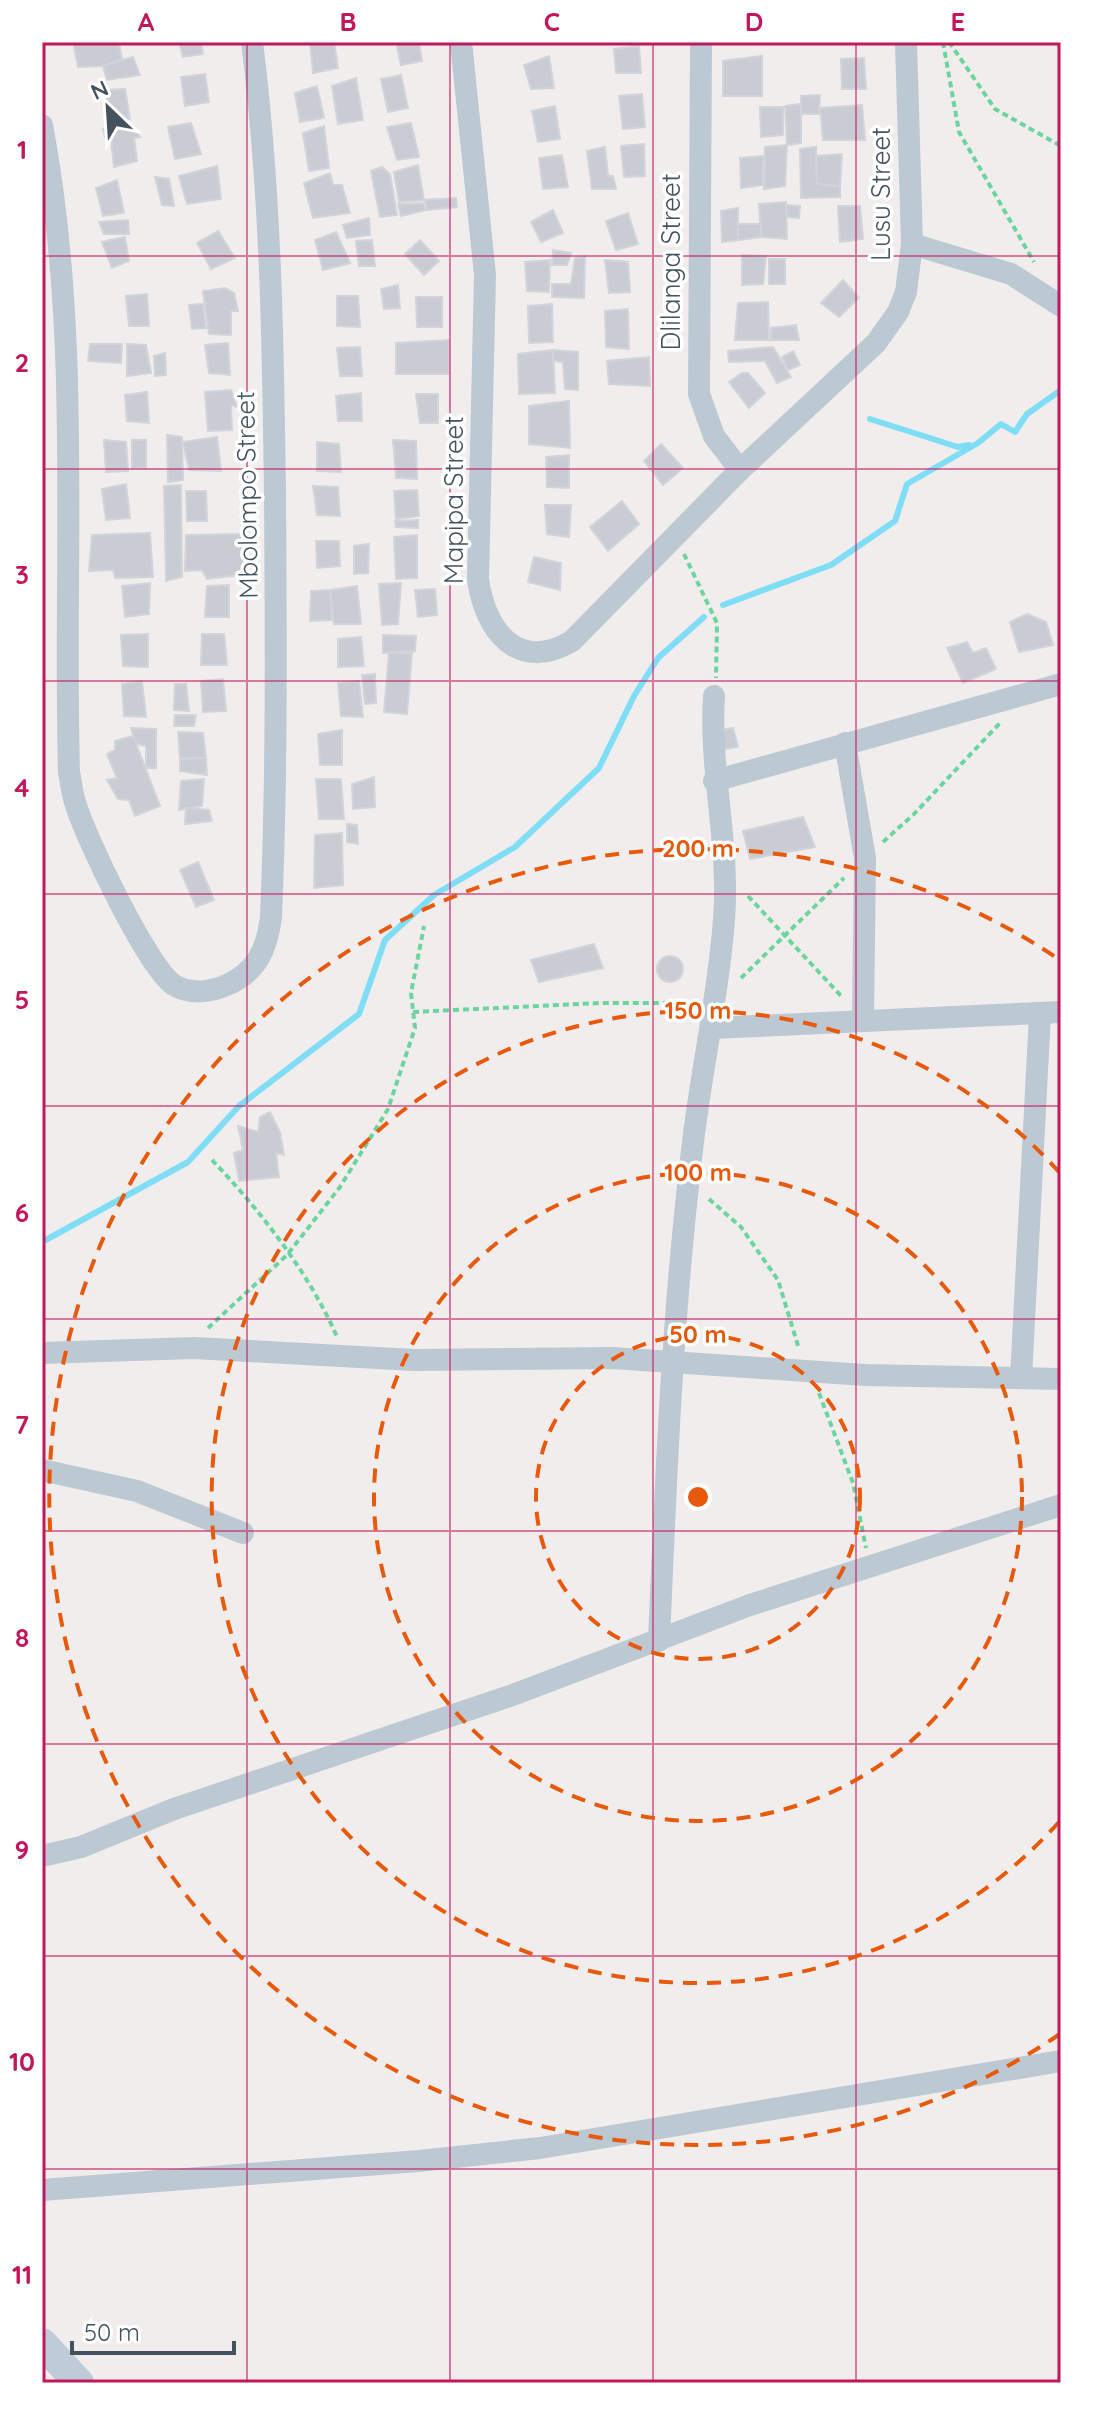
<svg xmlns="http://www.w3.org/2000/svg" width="1103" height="2425" viewBox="0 0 1103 2425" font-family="Quicksand,sans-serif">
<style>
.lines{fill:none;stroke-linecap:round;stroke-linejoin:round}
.stream{stroke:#7fdef5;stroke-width:6}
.building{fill:#c9cdd3;stroke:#d1d4da;stroke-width:2}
.path{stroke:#6bd59f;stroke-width:4;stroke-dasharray:6 4;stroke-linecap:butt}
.street{stroke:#bcc9d2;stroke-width:22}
.secondary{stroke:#becbd9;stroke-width:30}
.grid{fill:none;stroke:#c2185b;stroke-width:2;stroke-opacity:0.55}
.ring{fill:none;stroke:#e8590c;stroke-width:4;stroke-dasharray:14 10}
.labels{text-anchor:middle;stroke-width:7;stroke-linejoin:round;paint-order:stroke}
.street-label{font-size:26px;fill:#44525d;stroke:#fff}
.centre{fill:#e8590c;stroke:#fff;stroke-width:4}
.ring-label{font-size:24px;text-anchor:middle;font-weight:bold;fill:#e8590c;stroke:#fff;stroke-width:7;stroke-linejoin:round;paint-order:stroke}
.neatline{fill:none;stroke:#c2185b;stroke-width:3}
.grid-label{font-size:26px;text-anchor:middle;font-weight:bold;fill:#c2185b}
</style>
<rect width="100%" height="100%" fill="#f1eded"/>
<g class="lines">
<g class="stream">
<polyline points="870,419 958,447 969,445"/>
<polyline points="723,605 831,565 895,521 907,484 978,443 1001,424 1015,432 1027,414 1061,390"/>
<polyline points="42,1242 188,1162 239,1106 359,1014 385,940 434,895 515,847 599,768 634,696 658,658 704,617"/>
</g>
</g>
<g class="building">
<polygon points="73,42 119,42 122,59 103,66 78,67"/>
<polygon points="179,42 201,42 203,54 183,57"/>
<polygon points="310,42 334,42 338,68 313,73"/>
<polygon points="396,42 419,42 422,61 401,65"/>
<polygon points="639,46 641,73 616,73 614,49"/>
<polygon points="549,56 554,88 531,89 524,65"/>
<polygon points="762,56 762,96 723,96 723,61"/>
<polygon points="133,57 140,75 107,80 103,66"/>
<polygon points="864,58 866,89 842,89 841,59"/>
<polygon points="205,74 209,102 185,106 181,77"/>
<polygon points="401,75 408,108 388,112 381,79"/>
<polygon points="356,78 363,120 338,124 332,86"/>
<polygon points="317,86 324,118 300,122 295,93"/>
<polygon points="125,89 130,119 110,123 103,90"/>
<polygon points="642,94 645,127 623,129 619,96"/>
<polygon points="820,95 819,114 801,114 801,96"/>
<polygon points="801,104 801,143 787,145 785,106"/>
<polygon points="862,105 865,140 823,140 820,108"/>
<polygon points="555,106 560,139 538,142 532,111"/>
<polygon points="760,107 783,107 783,135 761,137"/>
<polygon points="191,123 201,154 175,159 168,127"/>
<polygon points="411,123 419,157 397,160 387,127"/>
<polygon points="133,126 140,137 134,138 137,161 114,167 111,140 106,140 103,129"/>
<polygon points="324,126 329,168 309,171 303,133"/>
<polygon points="644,144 645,176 624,177 621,146"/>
<polygon points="787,145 785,186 764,189 765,147"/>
<polygon points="605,147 608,176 613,176 616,189 592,189 587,151"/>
<polygon points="816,147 817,183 840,187 840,197 801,198 800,149"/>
<polygon points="842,154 840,187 817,183 816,156"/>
<polygon points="562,155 568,187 543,189 539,158"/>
<polygon points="763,156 763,185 741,188 740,158"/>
<polygon points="418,165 424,200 399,202 394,172"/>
<polygon points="217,166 221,199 187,204 179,176"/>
<polygon points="382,167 390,174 397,215 380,217 371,171"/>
<polygon points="330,173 333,185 342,185 350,213 313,218 304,183"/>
<polygon points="155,177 169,179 174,206 162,205"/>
<polygon points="117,180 124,213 103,216 96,188"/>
<polygon points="456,198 457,207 428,210 424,200"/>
<polygon points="786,202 787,239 761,237 759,204"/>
<polygon points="423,203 426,210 401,216 398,204"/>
<polygon points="786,205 800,206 799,218 787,217"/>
<polygon points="838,206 860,206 863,239 840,242"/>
<polygon points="738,208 738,240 722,242 721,211"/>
<polygon points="553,210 563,233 541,242 531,222"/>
<polygon points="628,213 638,244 616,250 606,221"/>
<polygon points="369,218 370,235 347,238 343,225"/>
<polygon points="128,220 129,234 104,234 99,222"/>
<polygon points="738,224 761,224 761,237 738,240"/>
<polygon points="218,231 235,258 211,269 197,243"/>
<polygon points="336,232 350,263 323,270 315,240"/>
<polygon points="125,237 129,261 112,268 102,242"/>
<polygon points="372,240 375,266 359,266 356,241"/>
<polygon points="420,240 439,261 424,275 405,254"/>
<polygon points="553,250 571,253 567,265 552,265"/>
<polygon points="742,255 766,256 763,284 742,285"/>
<polygon points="585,256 584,298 552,297 552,284 571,284 575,258"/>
<rect x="769" y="259" width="16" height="25"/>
<polygon points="550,260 549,292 527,291 525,262"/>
<polygon points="605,260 628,262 630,292 609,293"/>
<polygon points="843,280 859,298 839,317 821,303"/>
<polygon points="398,285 400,308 384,309 381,289"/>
<polygon points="225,288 234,293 238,311 231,311 231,335 209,334 203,291"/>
<polygon points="147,294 149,326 129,326 126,296"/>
<polygon points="337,296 358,296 360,327 337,326"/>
<polygon points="416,297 442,297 442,327 417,327"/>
<polygon points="768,302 769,340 735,340 738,303"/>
<polygon points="203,304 206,328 192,329 189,305"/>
<polygon points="552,304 553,342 529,343 528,306"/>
<polygon points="628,309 629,349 606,347 605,311"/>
<polygon points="796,325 799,340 771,340 771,328"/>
<polygon points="449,340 449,374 396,374 396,343"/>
<polygon points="228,343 230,375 209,373 205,345"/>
<polygon points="90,344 122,344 121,363 88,361"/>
<polygon points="127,344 146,345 151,373 127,376"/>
<polygon points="360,347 362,376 340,376 337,348"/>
<polygon points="773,347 791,377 777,383 765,361 729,362 728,351"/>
<polygon points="553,350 555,393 519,394 518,354"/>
<polygon points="553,350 578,352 578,390 565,389 563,362 553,361"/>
<polygon points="793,351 800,365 788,370 782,357"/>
<polygon points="165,353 166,375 155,376 154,356"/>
<polygon points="649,357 650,386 609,384 607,361"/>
<polygon points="742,373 748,373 765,393 749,408 729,382"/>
<polygon points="231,390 237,407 231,405 232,430 208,431 205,392"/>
<polygon points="147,392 149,423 127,421 125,395"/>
<polygon points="361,393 362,421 338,421 336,396"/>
<polygon points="416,394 438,394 438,423 420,423"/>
<polygon points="569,401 570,448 529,444 529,406"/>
<polygon points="167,435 182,437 183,480 168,482"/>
<polygon points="217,437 221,471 189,470 183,442"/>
<polygon points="104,440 126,442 128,471 106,472"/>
<rect x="132" y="440" width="14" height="28"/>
<polygon points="393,440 416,441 417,479 396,478"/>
<polygon points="317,442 339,444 341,472 317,471"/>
<polygon points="661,444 683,468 663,485 644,461"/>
<polygon points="569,455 569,488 547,487 546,457"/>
<polygon points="126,484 130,518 106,520 102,489"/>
<polygon points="181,485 182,577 166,581 164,486"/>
<polygon points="313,486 338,487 340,516 317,515"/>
<polygon points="417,490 419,516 396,519 394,491"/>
<polygon points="186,491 206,491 207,521 187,521"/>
<polygon points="622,501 639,524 608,551 590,527"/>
<polygon points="545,505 571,505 569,537 547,534"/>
<polygon points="418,520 418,528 396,527 395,521"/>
<polygon points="150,533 153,577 115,578 113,570 89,571 92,535"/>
<polygon points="245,534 247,574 207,579 202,570 185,571 186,535"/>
<polygon points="417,535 417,578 396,579 394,537"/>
<polygon points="316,541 339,541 340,566 317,568"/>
<polygon points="369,544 368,573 354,574 354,546"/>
<polygon points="534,557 561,563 560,590 528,582"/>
<polygon points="150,583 149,614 125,617 122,586"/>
<polygon points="401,583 398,624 382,625 379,584"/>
<polygon points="229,585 229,617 205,617 207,586"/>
<polygon points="357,586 361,624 334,624 330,590"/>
<polygon points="435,589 437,615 418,617 415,590"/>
<polygon points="330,590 332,620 310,621 311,591"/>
<polygon points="1027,614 1046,622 1053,645 1019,652 1010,622"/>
<polygon points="148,634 148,667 123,666 121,635"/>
<polygon points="202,634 224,634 227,665 201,665"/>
<polygon points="383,635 416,636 415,651 383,653"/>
<polygon points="361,637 364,666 338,667 338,639"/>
<polygon points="967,642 973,653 986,648 996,669 963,683 947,648"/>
<polygon points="389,653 412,653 407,714 384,712"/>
<polygon points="375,674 376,703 365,704 362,675"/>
<polygon points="223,679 226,711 203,712 201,681"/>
<polygon points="142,681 146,717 124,716 122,684"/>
<polygon points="359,681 363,717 341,716 338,683"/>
<polygon points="175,684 186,684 189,711 174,710"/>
<polygon points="175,715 196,715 194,726 174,726"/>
<polygon points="131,728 156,729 156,768 146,768 146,746 136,744"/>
<polygon points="733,728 738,747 719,750 711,732"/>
<polygon points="342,730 342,765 320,765 318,734"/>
<polygon points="178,732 203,733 206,758 180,759"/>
<polygon points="133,736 160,806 135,816 129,800 118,799 107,780 117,778 107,754 115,750 115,741"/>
<polygon points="206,758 207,775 180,771 180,759"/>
<polygon points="374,777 375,807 353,809 352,784"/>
<polygon points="204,779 202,806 179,810 181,781"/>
<polygon points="316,779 341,779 344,819 319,819"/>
<polygon points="186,808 209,810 212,821 185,824"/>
<polygon points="803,817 815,847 750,859 743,831"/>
<polygon points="347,824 357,825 358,844 347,842"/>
<polygon points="342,833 343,885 314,888 315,835"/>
<polygon points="198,862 214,900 196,907 180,870"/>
<polygon points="594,944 603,968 539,982 531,960"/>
<circle cx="670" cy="969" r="13"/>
<polygon points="270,1112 280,1132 284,1155 276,1153 279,1177 239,1181 234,1153 243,1150 238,1126 258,1132 260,1117"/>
</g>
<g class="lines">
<g class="path">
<polyline points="943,42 959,132 1034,262"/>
<polyline points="949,42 995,109 1061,146"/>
<polyline points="684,554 717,623 716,678"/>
<polyline points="883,842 914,814 1000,723"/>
<polyline points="748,896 843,998"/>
<polyline points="741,978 844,878"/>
<polyline points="413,1012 601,1003 694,1003"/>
<path d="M212,1160C259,1209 310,1274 337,1337"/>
<polyline points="709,1199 741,1227 778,1280 799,1349"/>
<polyline points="208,1328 287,1255 340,1187 388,1109 415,1028 411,993 424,926"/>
<polyline points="819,1393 853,1483 866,1548"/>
</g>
<g class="street">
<path d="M461,42L485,275L478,579C485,631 518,673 572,641L740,470L876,343L898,312L906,292L912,244L906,42"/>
<polyline points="701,42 699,394 714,436 740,470"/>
<path d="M42,125C82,337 63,558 69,772C71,782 72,793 75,802C84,835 149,970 174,985C190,995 211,992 227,985C258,971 267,948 271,917C277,776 276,635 275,494C273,342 271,193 252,42"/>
<polyline points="912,244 1011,274 1061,306"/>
<polyline points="845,743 865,858 863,1019"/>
<polyline points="714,781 1061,684"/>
<polyline points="712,1028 1061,1012"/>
<polyline points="42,1353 194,1348 414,1360 612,1358 865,1375 1061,1379"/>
<polyline points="1021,1378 1040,1014"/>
<polyline points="42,1470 137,1491 243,1533"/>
<path d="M659,1641C666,1472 673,1302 694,1134C703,1062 719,991 724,919C730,844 709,771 714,696"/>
<polyline points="42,1856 81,1847 174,1809 510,1696 750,1605 1061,1505"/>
<polyline points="42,2190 419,2161 540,2148 1061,2061"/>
</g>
<polyline class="secondary" points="42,2343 79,2383"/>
</g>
<path class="grid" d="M247,42V2383M450,42V2383M653,42V2383M856,42V2383M42,256H1061M42,469H1061M42,681H1061M42,894H1061M42,1106H1061M42,1319H1061M42,1531H1061M42,1744H1061M42,1956H1061M42,2169H1061"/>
<g class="ring">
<circle cx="698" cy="1497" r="162"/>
<circle cx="698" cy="1497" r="324"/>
<path d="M1059 1822A486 486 0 1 1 1059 1172"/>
<path d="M1060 2034A648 648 0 1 1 1060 960"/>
</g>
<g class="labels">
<g class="street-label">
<text transform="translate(881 194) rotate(-90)" y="9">Lusu Street</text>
<text transform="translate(671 262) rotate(-90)" y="9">Dlilanga Street</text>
<text transform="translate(247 495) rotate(-91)" y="9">Mbolompo Street</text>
<text transform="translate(454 500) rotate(-90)" y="9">Mapipa Street</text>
</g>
</g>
<circle cx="698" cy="1497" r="12" class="centre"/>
<g class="ring-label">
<text x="698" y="857">200 m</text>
<text x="698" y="1019">150 m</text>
<text x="698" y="1181">100 m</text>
<text x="698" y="1343">50 m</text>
</g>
<rect width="1103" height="2425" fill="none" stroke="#ffffff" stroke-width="88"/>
<g transform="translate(108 108) rotate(335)" stroke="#ffffff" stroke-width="6" paint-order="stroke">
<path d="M0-6L14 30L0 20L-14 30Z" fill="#44525d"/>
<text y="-12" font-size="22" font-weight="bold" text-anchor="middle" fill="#44525d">N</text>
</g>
<path d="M72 2341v12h162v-12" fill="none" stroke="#44525d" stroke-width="4"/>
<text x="84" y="2341" font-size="24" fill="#44525d" stroke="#ffffff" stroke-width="6" paint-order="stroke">50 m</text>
<rect x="44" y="44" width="1015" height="2337" class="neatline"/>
<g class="grid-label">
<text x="146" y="31">A</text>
<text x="348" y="31">B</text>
<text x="552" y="31">C</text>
<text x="754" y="31">D</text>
<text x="958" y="31">E</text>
<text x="22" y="159">1</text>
<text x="22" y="372">2</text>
<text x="22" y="584">3</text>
<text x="22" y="797">4</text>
<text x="22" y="1009">5</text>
<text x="22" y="1222">6</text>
<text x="22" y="1434">7</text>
<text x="22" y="1647">8</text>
<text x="22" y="1859">9</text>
<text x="22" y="2071">10</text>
<text x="22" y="2284">11</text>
</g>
</svg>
